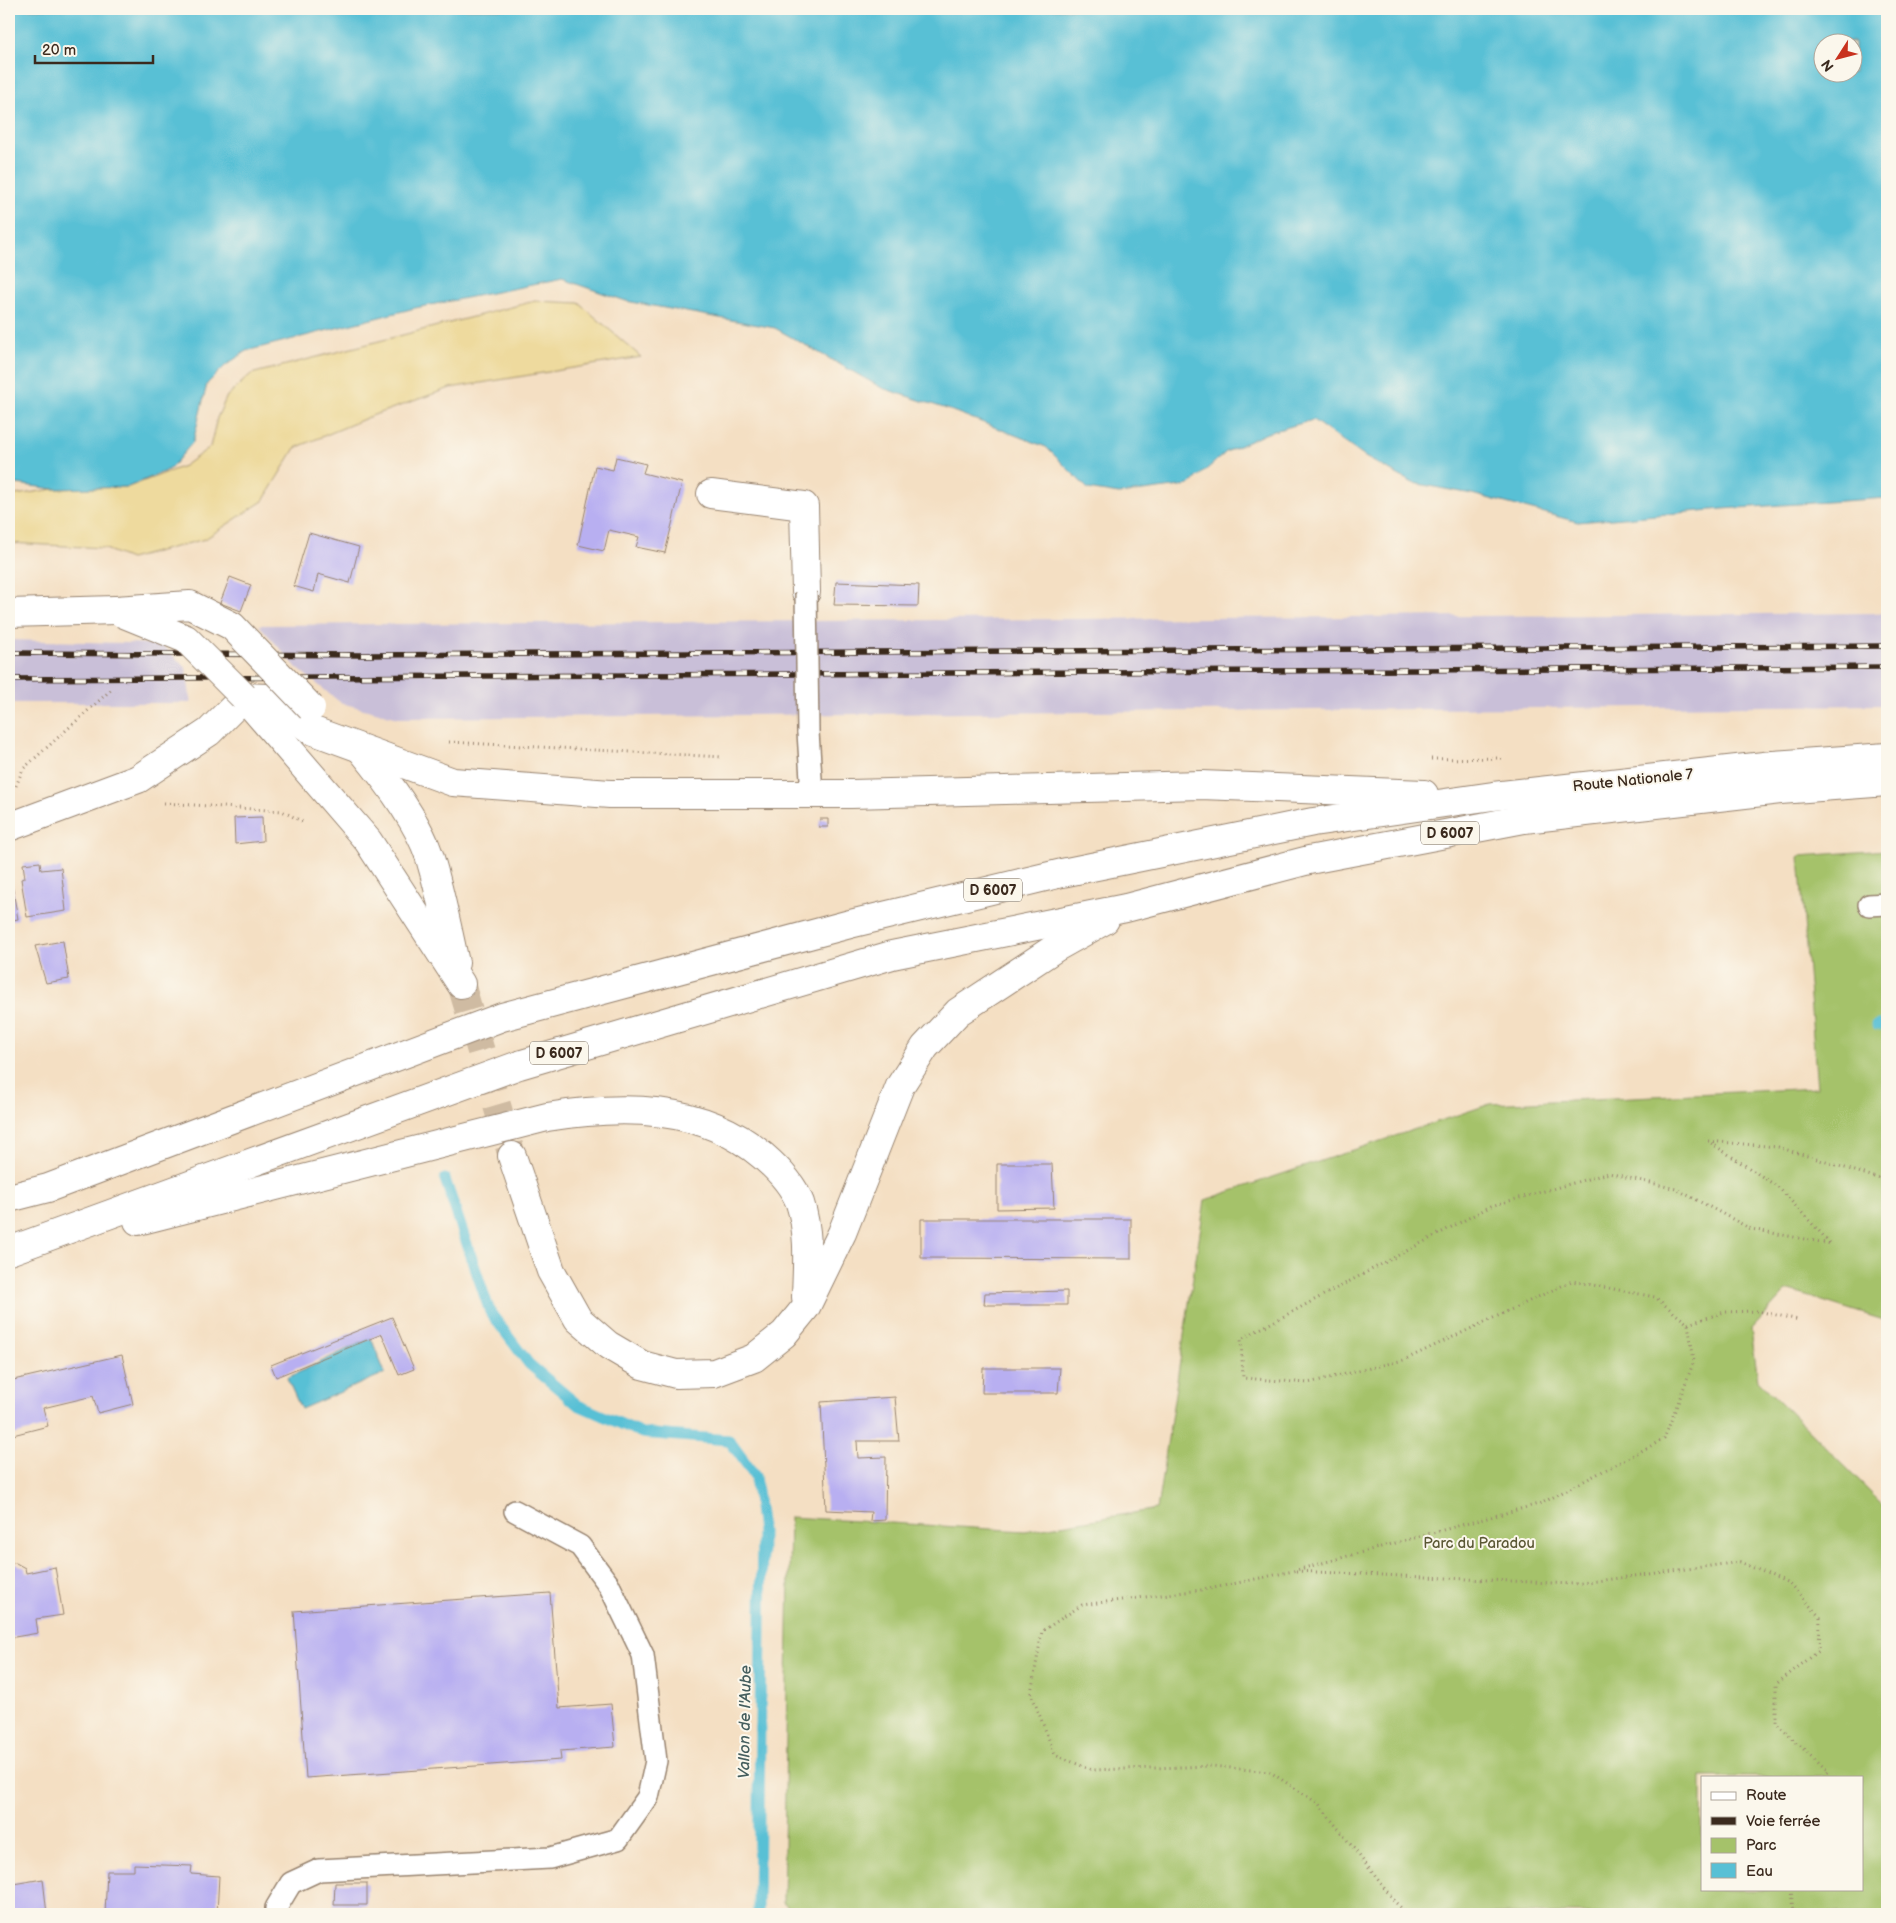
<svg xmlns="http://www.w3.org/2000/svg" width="1896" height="1923" viewBox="0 0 1896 1923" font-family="'Balsamiq Sans',sans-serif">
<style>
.industrial{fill:#c9bfd8}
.green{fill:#a5c26a;stroke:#707644;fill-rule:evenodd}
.sand{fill:#eeda9e;stroke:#94825e}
.water{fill:#58c0d5;stroke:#4a757a;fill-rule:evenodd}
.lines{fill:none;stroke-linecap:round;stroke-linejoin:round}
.stream{stroke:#58c0d5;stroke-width:11}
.building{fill:#b8aff1}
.primary-tunnel{stroke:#cfbba2;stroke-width:28;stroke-dasharray:28 14;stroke-linecap:butt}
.service-casing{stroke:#988470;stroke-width:24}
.minor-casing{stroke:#988470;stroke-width:30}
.secondary-casing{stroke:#988470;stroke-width:30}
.primary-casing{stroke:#988470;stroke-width:30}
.path{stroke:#988470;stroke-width:3;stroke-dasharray:1 4;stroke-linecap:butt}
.service{stroke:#fff;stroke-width:21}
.minor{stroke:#fff;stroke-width:28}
.secondary{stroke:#fff;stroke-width:28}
.primary{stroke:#fff;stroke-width:28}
.rail-casing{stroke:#3b2a1e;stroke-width:5.5}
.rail{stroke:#fbf7ec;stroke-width:4;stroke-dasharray:11;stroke-linecap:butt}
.service-bridge-casing{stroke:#988470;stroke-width:24;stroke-linecap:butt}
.primary-bridge-casing{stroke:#988470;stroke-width:30;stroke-linecap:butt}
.service-bridge{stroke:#fff;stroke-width:21}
.primary-bridge{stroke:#fff;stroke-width:28}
.labels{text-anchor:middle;stroke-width:4;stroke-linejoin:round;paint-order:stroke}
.shield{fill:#fbf7ec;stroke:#75685c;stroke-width:1}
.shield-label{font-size:14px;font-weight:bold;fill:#3b2a1e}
.street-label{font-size:15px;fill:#3b2a1e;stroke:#fbf7ec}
.park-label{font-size:15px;fill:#5b5835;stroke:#fbf7ec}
.water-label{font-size:16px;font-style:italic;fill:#455e5e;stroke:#fbf7ec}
</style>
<rect width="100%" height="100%" fill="#fbf7ec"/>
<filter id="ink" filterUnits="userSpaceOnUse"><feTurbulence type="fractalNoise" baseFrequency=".02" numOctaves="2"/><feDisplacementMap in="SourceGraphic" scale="10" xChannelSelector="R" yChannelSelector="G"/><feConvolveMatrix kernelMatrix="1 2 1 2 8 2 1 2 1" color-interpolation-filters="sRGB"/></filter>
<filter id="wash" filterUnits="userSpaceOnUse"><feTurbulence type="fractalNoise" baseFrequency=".0096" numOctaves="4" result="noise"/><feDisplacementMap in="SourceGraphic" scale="20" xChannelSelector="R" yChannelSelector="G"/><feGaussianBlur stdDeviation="1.12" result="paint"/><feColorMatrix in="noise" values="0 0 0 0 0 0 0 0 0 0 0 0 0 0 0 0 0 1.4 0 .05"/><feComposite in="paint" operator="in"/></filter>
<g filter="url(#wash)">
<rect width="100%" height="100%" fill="#f4dfc3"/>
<g class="industrial">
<polygon points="1887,613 1887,705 398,718 341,703 297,668 259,625"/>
<polygon points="9,640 161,644 186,668 191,703 9,703"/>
</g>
<path class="green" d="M1887,850V1321L1787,1290L1751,1329L1758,1380L1887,1508V1914H796L783,1903L790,1517L1025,1531L1157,1509L1205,1200L1490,1104L1817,1088L1799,856ZM1702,1777H1862V1889H1702Z"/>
<polygon class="sand" points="535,301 579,303 641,357 450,388 374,415 295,448 263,501 205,539 130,559 103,548 9,543 9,496 54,489 128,487 184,466 210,447 217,418 227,396 251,374"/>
<g class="water">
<path d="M9,9H1887V498L1722,509L1578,522L1472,494L1413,483L1365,457L1313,420L1267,433L1226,452L1189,485L1119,494L1088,489L1046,447L950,410L882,388L775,328L626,301L562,279L415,308L246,351L225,366L207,384L193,442L170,469L128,487L54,489L9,483ZM1824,42H1854V72H1824Z"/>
<polygon points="371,1338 385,1373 301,1409 287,1378"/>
</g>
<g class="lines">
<g class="stream">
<polyline points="1877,1025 1887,1025"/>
<polyline points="445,1179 490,1312 529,1364 578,1405 642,1433 729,1440 755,1476 762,1531 758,1914"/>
</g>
</g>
<g id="blocks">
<g class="building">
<polygon points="616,457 646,464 643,473 682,483 665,553 636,547 639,537 609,530 604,551 578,545 595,466 613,470"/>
<polygon points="309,533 359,547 350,583 318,574 314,592 293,586"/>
<polygon points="230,577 251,585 241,611 220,603"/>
<polygon points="836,582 919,585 918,606 834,605"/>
<polygon points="262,817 263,841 235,844 234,818"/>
<polygon points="820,819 828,819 828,827 819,827"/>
<polygon points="40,862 41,870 61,868 66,911 27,917 21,879 25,878 23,864"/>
<polygon points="11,879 18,919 9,921 9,880"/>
<polygon points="63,941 69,979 46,983 35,946"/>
<polygon points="997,1164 1052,1164 1054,1208 997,1209"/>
<polygon points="921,1219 1131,1219 1131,1259 921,1258"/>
<polygon points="1067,1291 1067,1305 984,1305 985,1293"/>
<polygon points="392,1317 414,1369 399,1375 382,1334 276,1377 271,1365"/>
<polygon points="122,1355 133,1404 98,1413 93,1396 43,1408 48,1426 9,1436 9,1381"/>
<polygon points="983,1368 1060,1368 1058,1393 982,1393"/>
<polygon points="895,1397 899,1441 857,1441 858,1458 886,1457 885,1520 870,1521 871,1512 826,1510 821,1402"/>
<polygon points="16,1563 25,1568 26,1573 55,1567 63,1615 36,1619 38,1633 9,1638 9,1564"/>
<polygon points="550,1593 559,1708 611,1704 615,1747 560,1751 561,1760 306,1778 294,1611"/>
<polygon points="134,1864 192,1866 191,1874 219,1876 217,1914 105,1914 107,1871 134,1871"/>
<polygon points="12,1879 13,1884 43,1879 47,1914 9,1914 9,1880"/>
<polygon points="335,1883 367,1883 367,1905 334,1905"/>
</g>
</g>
</g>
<g filter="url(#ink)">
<use href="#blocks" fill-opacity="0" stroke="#988470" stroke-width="1"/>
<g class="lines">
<polyline class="primary-tunnel" points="461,984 512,1156"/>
<defs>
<g id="service">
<polyline points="808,732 812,794"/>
<polyline points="1869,905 1887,904"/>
<polyline points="277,1914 276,1908 291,1883 319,1870 550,1858 618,1839 648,1797 656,1761 643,1655 609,1585 580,1546 515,1511"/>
</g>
<polyline id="minor" points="711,494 804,506 806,592"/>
<polyline id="secondary" points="9,613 116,610"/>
<g id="primary">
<polyline points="244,697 368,841 461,984"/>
<path d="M361,749C385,778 417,820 429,855C440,890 447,927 455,963"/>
<polyline points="9,827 138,779 209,732 244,697 269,698 311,730 453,782 610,794 851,794 1201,785 1424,794"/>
<polyline points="512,1156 551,1271 578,1319 608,1345 642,1365 676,1374 714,1373 754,1358 784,1334 806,1307 842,1233 900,1086 925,1047 958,1012 1055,948 1105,920"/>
<polyline points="9,1198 48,1188 502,1017 850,924 1062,873 1313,822 1493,796 1773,765 1887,757"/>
<path d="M138,1221L547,1117C621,1105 702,1104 763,1156C777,1168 793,1185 800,1203C810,1234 807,1265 806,1297"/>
<polyline points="9,1251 519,1065 892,955 1126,908 1309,860 1524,819 1780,790 1887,782"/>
</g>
</defs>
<use href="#service" class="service-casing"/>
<use href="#minor" class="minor-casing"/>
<use href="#secondary" class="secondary-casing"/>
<use href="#primary" class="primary-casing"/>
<g class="path">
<polyline points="449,742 723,757"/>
<polyline points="1431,759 1502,758"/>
<polyline points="16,786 23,769 112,689"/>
<polyline points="164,803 282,811 305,823"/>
<polyline points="1688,1324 1724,1312 1758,1311 1799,1320"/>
<polyline points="1296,1571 1574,1584 1740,1562 1789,1583 1820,1617 1819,1651 1776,1684 1776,1723 1828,1772 1824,1777"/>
<polyline points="1792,1889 1794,1914"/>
<polyline points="1408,1914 1396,1903 1319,1804 1270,1772 1212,1766 1092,1770 1055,1755 1031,1693 1042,1631 1082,1605 1209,1589 1293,1571 1542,1503 1664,1439 1694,1361 1688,1324 1655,1297 1572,1281 1404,1360 1308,1383 1243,1378 1241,1339 1491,1206 1609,1173 1676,1189 1751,1229 1831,1244 1778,1187 1708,1141 1778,1147 1887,1181"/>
</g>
<use href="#service" class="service"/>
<use href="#minor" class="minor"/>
<use href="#secondary" class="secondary"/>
<use href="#primary" class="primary"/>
<defs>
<g id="rail">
<polyline points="9,653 365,655 1887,646"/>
<polyline points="9,679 1887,667"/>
</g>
</defs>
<use href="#rail" class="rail-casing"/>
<use href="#rail" class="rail"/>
<defs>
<polyline id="service-bridge" points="806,592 808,732"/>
<g id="primary-bridge">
<polyline points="116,610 190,605 232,626 311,708"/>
<polyline points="122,613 186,639 244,697"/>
</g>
</defs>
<use href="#service-bridge" class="service-bridge-casing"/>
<use href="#primary-bridge" class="primary-bridge-casing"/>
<use href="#service-bridge" class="service-bridge"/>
<use href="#primary-bridge" class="primary-bridge"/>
</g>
</g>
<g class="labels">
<g class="shield">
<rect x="1421" y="821.5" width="58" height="23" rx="4"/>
<rect x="964" y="878.5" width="58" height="23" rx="4"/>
<rect x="530" y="1041.5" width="58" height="23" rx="4"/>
</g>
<g class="shield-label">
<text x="1450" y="838">D 6007</text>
<text x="993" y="895">D 6007</text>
<text x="559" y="1058">D 6007</text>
</g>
<g class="street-label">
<text transform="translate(1633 780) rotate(-6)" y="5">Route Nationale 7</text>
</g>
<g class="park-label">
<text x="1479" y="1548">Parc du Paradou</text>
</g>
<g class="water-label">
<text transform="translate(744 1722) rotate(-89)" y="6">Vallon de l'Aube</text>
</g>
</g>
<rect width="1896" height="1923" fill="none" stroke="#fbf7ec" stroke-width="30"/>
<rect x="1701" y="1776" width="162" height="115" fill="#fbf7ec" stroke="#aea59a"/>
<rect x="1711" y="1792" width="25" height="8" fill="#ffffff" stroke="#aea59a"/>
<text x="1746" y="1800" font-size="15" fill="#3b2a1e">Route</text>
<rect x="1711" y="1817" width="25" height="8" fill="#3b2a1e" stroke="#aea59a"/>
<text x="1746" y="1826" font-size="15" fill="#3b2a1e">Voie ferrée</text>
<rect x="1711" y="1838" width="25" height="15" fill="#a5c26a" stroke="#aea59a"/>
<text x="1746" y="1850" font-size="15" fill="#3b2a1e">Parc</text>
<rect x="1711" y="1863" width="25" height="15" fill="#58c0d5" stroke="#aea59a"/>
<text x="1746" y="1876" font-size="15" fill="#3b2a1e">Eau</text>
<g transform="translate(1838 58) rotate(234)"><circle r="24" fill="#fbf7ec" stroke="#aea59a"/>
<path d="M0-4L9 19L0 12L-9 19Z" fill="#c8321e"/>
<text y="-8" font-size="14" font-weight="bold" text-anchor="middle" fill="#3b2a1e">N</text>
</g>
<path d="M35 55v8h118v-8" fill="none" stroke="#3b2a1e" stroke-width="2.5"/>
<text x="42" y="55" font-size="15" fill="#3b2a1e" stroke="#fbf7ec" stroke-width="4" paint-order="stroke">20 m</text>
</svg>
